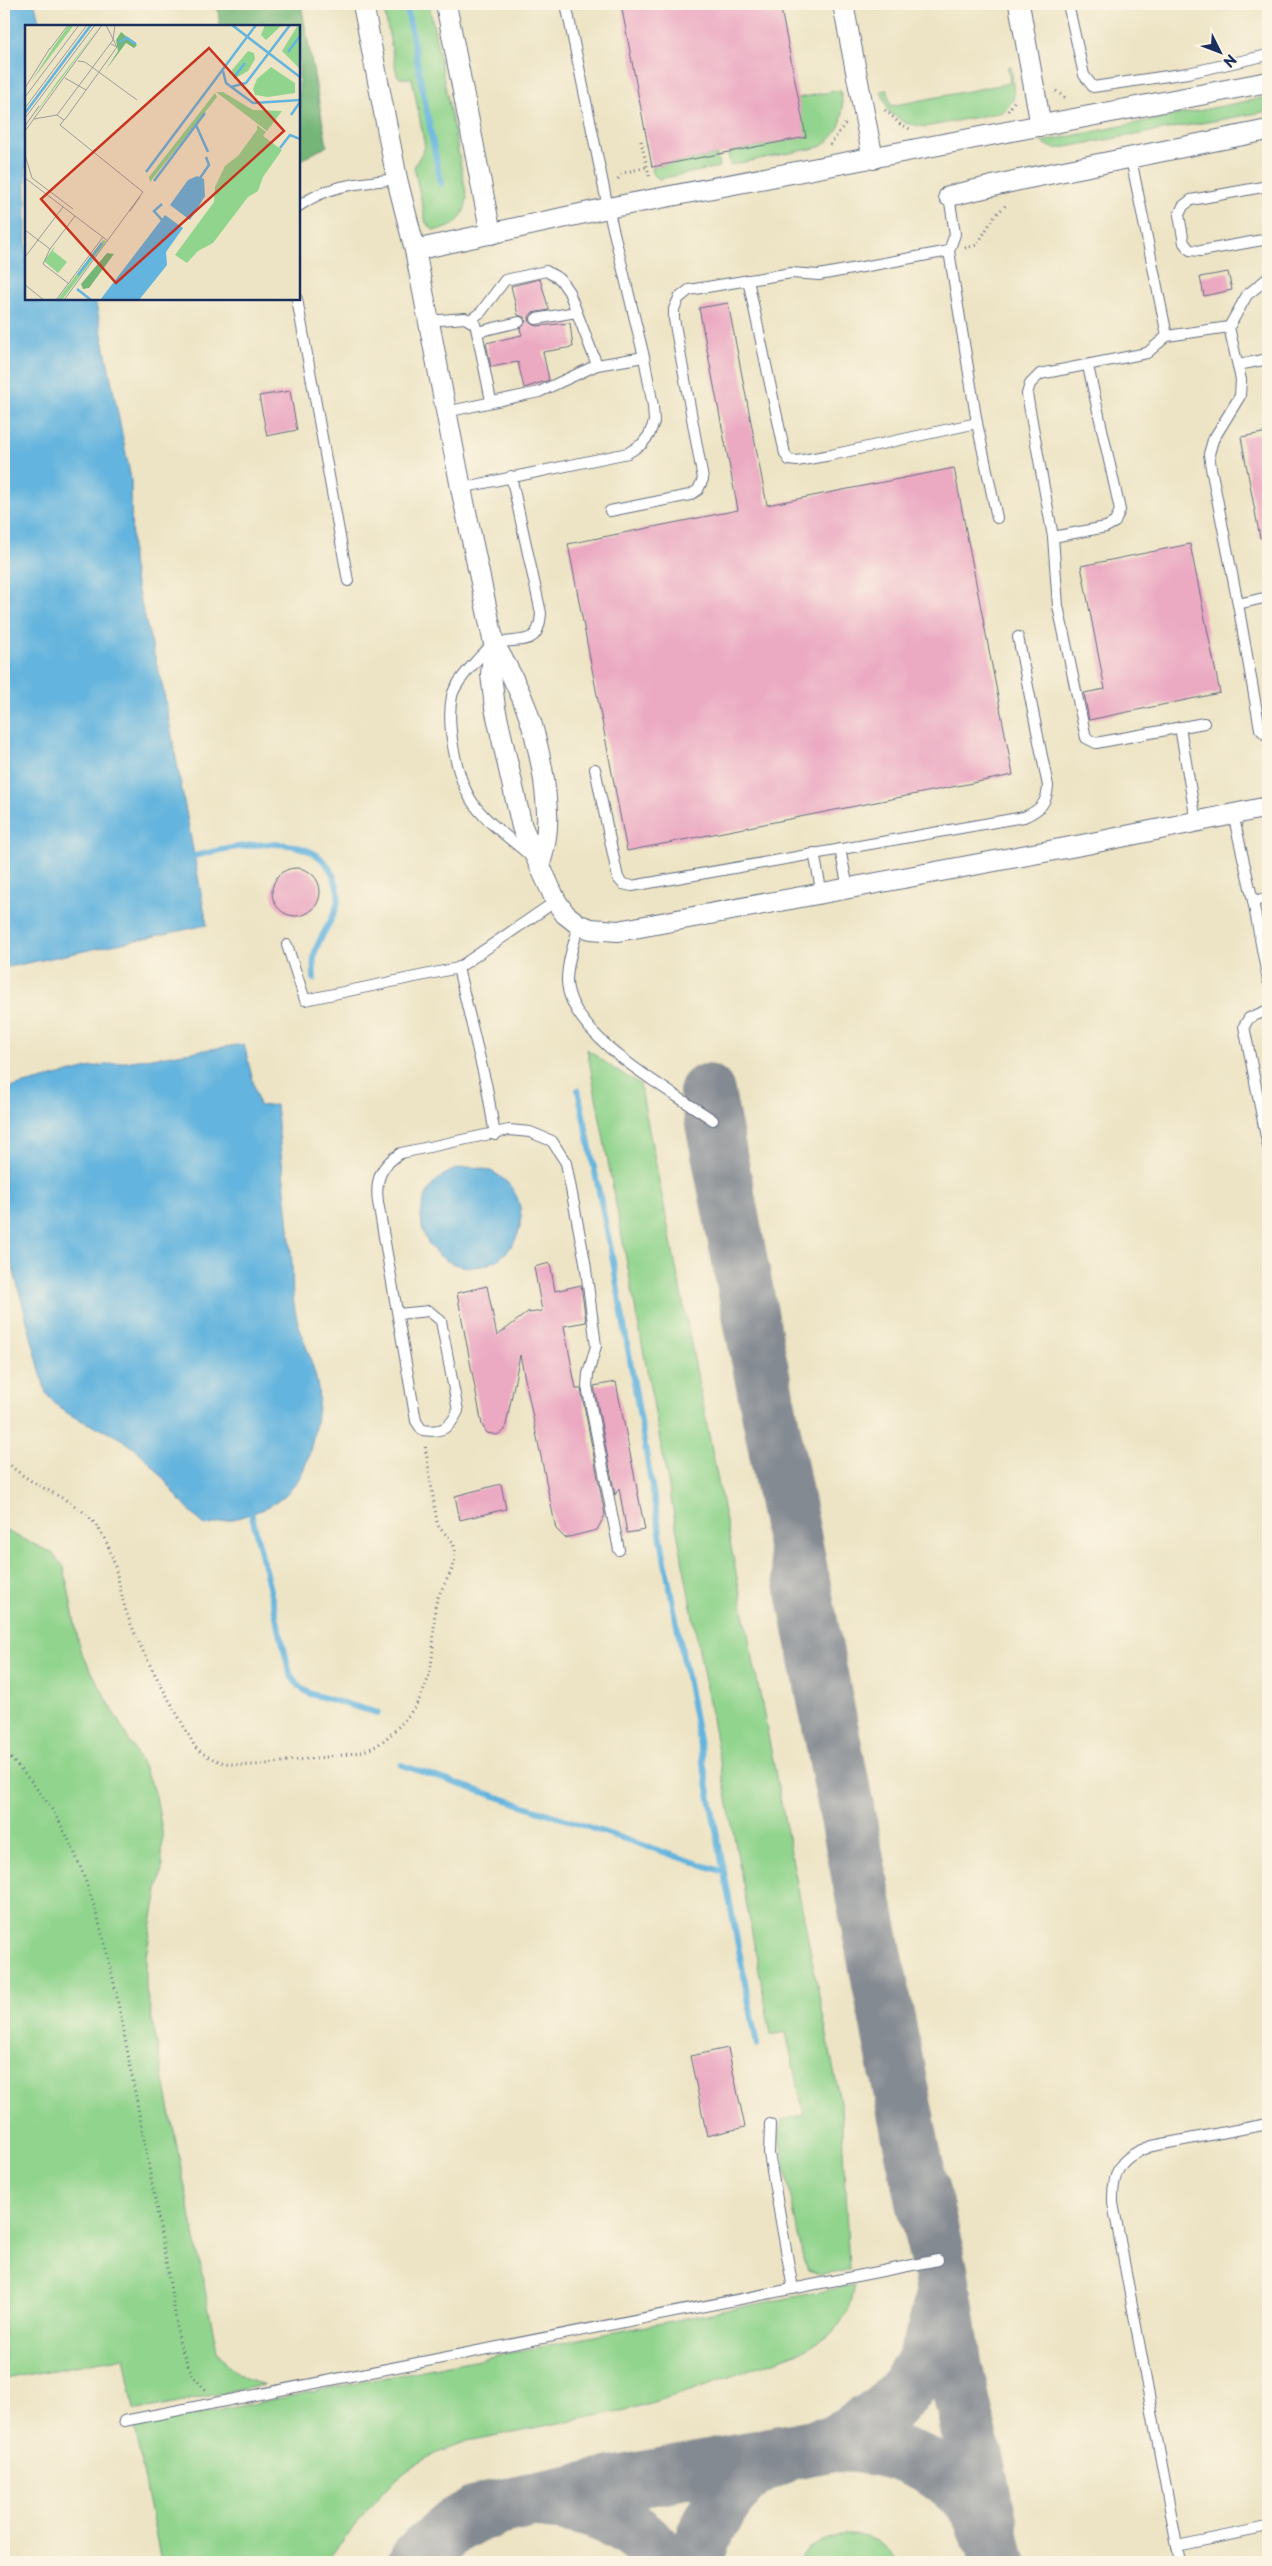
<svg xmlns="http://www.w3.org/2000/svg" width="1272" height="2566" viewBox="0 0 1272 2566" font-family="'Playpen Sans',sans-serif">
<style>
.green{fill:#91d48d;stroke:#568276}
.forest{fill:#74b678;stroke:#48726b}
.water{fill:#63b4de;stroke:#3f729e}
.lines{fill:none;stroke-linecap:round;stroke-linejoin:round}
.stream{stroke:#63b4de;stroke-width:6}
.taxiway{stroke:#848a92;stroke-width:56}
.building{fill:#eba9c2}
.service-casing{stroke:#646e82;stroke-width:12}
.minor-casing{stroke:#646e82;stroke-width:22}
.path{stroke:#646e82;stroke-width:3;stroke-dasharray:1 4;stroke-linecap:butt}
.service{stroke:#fff;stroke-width:10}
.minor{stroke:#fff;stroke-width:20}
.inset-river{fill:none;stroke:#63b4de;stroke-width:2.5}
.inset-road{fill:none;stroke:#999c9c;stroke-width:1}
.view{fill:#c8321e;fill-opacity:0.15;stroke:#c8321e;stroke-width:2.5}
.inset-edge{fill:none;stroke:#1b2f5e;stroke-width:2.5}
</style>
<rect width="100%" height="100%" fill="#fcf5e5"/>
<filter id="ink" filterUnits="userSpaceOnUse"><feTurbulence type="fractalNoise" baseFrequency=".02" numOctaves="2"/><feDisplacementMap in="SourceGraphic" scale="10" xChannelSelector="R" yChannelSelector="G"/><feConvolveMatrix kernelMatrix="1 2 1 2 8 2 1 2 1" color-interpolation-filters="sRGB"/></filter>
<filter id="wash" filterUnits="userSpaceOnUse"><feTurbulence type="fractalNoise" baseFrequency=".0096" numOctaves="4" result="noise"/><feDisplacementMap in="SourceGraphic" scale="20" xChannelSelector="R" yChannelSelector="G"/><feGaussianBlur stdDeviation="1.12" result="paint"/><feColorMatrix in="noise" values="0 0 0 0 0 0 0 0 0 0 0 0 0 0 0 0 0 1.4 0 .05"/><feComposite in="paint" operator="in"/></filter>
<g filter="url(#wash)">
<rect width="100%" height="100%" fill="#ede4c5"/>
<g class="green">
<path d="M383,4H429L467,197C465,217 455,230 433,230L426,223L414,167L425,147L412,78H400L397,75Z"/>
<polygon points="1011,66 1014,96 1012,102 1003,112 925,127 905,123 889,112 881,91 887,90 891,106 1010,83 1008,67"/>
<path d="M840,90C846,115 842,133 820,147L730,165L728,152L805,137L798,98Z"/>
<polygon points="1268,97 1268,111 1258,113 1055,149 1041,142"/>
<polygon points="717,155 719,167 659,179 653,174 652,167"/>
<polygon points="587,1049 617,1071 640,1084 841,2107 849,2271 820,2275 808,2270 802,2255 779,2135 783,2120 804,2115 786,2032 771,2035"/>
<path d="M4,1530L52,1553L64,1567L80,1650L143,1766L156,1796L162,1831V1868L146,1956V1989L217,2351C228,2369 244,2380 264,2385L138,2410L134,2409L124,2357L4,2379Z"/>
<path d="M854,2285L848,2311L833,2334L802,2351L690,2391L626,2410L467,2441C440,2451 411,2464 390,2485C367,2508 347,2537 325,2562H161L134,2427Z"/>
<path d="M840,2535C869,2534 881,2541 900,2562H797C807,2546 823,2541 840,2535Z"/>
</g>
<polygon class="forest" points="217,4 301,4 327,146 299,161 299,26 220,26"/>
<g class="water">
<polygon points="4,4 35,4 40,26 26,26 26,299 95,299 131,479 132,560 135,580 163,688 207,925 4,968"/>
<path d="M244,1044L259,1106L276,1105C281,1157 288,1210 292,1263C293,1274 292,1286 293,1297C296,1329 313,1357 318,1388C320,1404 316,1421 313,1437C301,1504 266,1511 206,1526C176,1503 161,1467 130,1445C102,1424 67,1423 46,1393L4,1234V1089L92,1067Z"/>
<circle cx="471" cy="1217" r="50"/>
</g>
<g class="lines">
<g class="stream">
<polyline points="406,4 441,184"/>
<path d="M185,858C226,849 311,824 333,875C336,883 340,892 338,901C335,919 322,932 316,949C312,959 314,969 314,979"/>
<polyline points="578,1090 611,1250 665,1562 724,1872"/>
<polyline points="250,1507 290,1674 299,1687 311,1694 378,1713"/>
<polyline points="401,1765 724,1872 757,2045"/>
</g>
<g class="taxiway">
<polyline points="707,1092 913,2153 941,2274 954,2364 998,2562"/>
<path d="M829,2444C897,2412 928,2378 941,2302"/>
<path d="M546,2502C590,2504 638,2524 664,2562"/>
<path d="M416,2562L427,2549L454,2526L477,2513L527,2501L829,2444C883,2443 942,2460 975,2508C980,2515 983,2525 986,2533"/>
<path d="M696,2562C700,2533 727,2492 750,2473C759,2466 771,2461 781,2456"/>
</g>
</g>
<g id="blocks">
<g class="building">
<polygon points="621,4 780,4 806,137 652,167"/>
<polygon points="1228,272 1232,290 1204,296 1200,277"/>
<polygon points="540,279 549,310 532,313 529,317 530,323 537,326 570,323 573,347 543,352 549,380 524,388 518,362 491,367 486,343 522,335 520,329 526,321 524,317 518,315 511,286"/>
<polygon points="728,303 767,505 954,468 1013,775 627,851 568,544 738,510 699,308"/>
<polygon points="290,391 297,430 267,436 259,396"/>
<polygon points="1268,432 1268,537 1260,538 1241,437"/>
<polygon points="1190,544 1220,693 1089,720 1084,693 1105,689 1081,566"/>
<circle cx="296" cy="892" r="24"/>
<polygon points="550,1263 555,1291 581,1285 586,1322 564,1326 576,1389 581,1389 605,1515 597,1530 565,1538 556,1529 520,1355 505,1430 497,1435 487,1433 482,1425 457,1293 487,1286 497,1336 529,1311 529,1313 542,1311 534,1267"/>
<polygon points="616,1382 645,1530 627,1533 619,1488 615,1495 594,1386"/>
<polygon points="501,1484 506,1509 460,1520 455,1496"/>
<polygon points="728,2048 745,2127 707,2136 690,2056"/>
</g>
</g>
</g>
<g filter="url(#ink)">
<use href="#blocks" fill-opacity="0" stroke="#646e82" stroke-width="1"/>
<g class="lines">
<defs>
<g id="service">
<polyline points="1068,4 1084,75 1093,87 1188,73 1268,55"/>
<polyline points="1131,159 1167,336"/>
<polyline points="1268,186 1191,200 1183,206 1179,215 1184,243 1190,250 1201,251 1268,239"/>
<polyline points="949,196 955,234 949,251 977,423 997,518"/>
<path d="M299,206C330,184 361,183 397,179"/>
<polyline points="748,280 785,454 789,460 797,461 831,455 977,423"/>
<polyline points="297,299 348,581"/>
<polyline points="536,319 576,312"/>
<polyline points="470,320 481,312 505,280 546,271 560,279 569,292 597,365"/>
<polyline points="428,321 465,318 475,324 477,332 519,322"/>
<polyline points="1229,327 1241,380 1240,396 1213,440 1209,454 1211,468 1238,604 1268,597"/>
<polyline points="477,332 491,401"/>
<polyline points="1238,365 1268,359"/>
<polyline points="446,412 539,392 597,365 644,357"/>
<path d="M511,476L541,613C539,642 529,639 503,642C499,643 495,643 492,645C481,655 455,682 452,696C446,725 456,775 471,800C485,822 510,838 529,855"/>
<polyline points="461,488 628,453 642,444 649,435 654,422 653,406 644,357 608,208 566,4"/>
<polyline points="610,511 690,495 698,490 703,479 674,319 674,309 679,298 689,290 791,273 819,275 949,251"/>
<polyline points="1053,537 1106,527 1115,522 1120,510 1088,366"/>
<polyline points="1238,604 1260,729 1268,737"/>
<polyline points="1204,723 1096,743 1086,738 1058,606 1053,537 1027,394 1030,384 1040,374 1147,353 1167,336 1229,327 1247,295 1268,278"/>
<polyline points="1180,727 1196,821"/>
<path d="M595,769L618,878L623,884L632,886L1024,817C1040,810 1047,803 1048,786L1018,637"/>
<polyline points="1233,814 1253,901 1268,898"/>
<polyline points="840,849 848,888"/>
<polyline points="814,853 822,894"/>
<polyline points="1253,901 1268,981"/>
<path d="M579,925C574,943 567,962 567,981C569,1037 671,1091 713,1120"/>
<polyline points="287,945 305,1000 458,968 487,1088 495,1135"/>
<polyline points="458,968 556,901"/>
<polyline points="1268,1010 1249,1018 1244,1026 1268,1147"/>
<path d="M398,1314L429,1311L441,1321L458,1411C450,1428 442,1433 422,1430L416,1421L378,1202C375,1179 381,1165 401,1153L509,1130L530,1132L552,1141L566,1163L585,1262L596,1346L588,1374L587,1386L619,1550"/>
<polyline points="770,2124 769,2154 793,2289"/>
<polyline points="124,2421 938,2260"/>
<polyline points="1177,2546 1268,2527"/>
<path d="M1180,2562L1113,2203C1112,2170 1121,2156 1152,2146L1268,2124"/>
</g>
<g id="minor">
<polyline points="363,4 397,179 415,250 461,488 494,644 491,674 495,708 522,827 556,901 565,914 579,925 591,929 618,931 1087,844 1268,807"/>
<polyline points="446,4 491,234"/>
<polyline points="843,4 873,159"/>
<polyline points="1019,4 1041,126"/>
<polyline points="949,196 1019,180 1268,130"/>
<polyline points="415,250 608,208 1268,82"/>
<path d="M494,644C523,693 535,723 544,780C548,814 550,831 540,864"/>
</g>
</defs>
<use href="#service" class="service-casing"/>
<use href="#minor" class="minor-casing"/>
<g class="path">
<polyline points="1056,91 1067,99"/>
<polyline points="885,110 900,124 910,129"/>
<polyline points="1008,111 1016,99"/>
<polyline points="641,141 650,179"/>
<polyline points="830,145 845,124"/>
<polyline points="618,179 623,173 647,167"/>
<polyline points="965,248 977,245 994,217 1007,204"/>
<path d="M4,1458C28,1489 76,1495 98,1528C117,1554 117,1585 127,1614C144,1660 172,1703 195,1747C221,1771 255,1766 288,1761C309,1758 357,1756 374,1747C385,1741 394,1731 402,1723C436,1685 432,1657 435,1610C436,1589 461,1568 454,1546C451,1535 440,1533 437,1522L425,1445"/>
<path d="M4,1751C22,1771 40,1790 54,1813C102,1891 120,2013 137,2103C152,2183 167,2264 180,2345L192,2375L206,2390"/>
</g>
<use href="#service" class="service"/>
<use href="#minor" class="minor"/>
</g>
</g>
<g transform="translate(25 25)">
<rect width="275" height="275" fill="#ede4c5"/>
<path d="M44,0H49L6,57L29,21ZM76,0L5,96L32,57ZM240,0H257L241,15L236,10ZM273,0H275V44L257,26ZM223,26L229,28L230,34L223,46L209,54L207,45ZM246,42L270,58V68L243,72L230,70L228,64L232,54ZM191,67H198L228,85L257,86L242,106ZM190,68L192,72L125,157L124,152ZM232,100L241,107L238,111L257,125L238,152L233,166L223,172L188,218L173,226L162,238L150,230L189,177L190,162L200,141L213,131L232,105ZM78,215L81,216L78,221L37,275H32ZM30,221L28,226L42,237L33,248L19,236Z" fill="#91d48d"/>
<path d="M96,7L112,20L109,23L101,18L80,46L93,26L91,15ZM82,228L89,229L64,263L58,264L56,259Z" fill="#74b678"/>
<path d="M172,151L179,154L180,171L165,195L145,180L163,155ZM140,190L158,203L141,227L142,240L114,275H75Z" fill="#63b4de"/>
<path class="inset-river" d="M207,0L275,52M94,17L102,13L111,19M263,27L275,11M198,46L201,58L228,78L275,75M210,51L220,38M206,62L221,58L265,0M0,88L66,0M180,88L171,100L183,127M266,90L275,77M255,123L265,110L275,114M121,147L231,0M175,153L184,140L181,132M129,156L171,100M137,195L129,186L137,179M53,250L77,218M52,264L66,275"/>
<path class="inset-road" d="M81,0L92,22L86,19M88,15L90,0M25,24L43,0M53,36L60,37L112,75M40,53L61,65M0,63L25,23M0,72L54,0M0,83L62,0M32,90L39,95L41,93L92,22M0,93L70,0M9,94L32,90L88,15M39,95L35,100L118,167L39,275M0,101L14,81M0,106L77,0M0,130L7,153L48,184M0,153L83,216M105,186L115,172M0,205L25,224L18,239L43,258M25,224L50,191M0,232L38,182M0,260L19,275M31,275L78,212"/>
<path class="view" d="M184,23L259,106L91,258L16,174Z"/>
<rect width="275" height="275" class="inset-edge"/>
</g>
<rect width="1272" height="2566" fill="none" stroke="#fcf5e5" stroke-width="20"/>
<g transform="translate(1220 52) rotate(132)" stroke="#fcf5e5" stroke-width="4" paint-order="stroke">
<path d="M0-4L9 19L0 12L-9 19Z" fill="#1b2f5e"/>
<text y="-8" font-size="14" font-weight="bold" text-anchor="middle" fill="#1b2f5e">N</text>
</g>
</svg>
